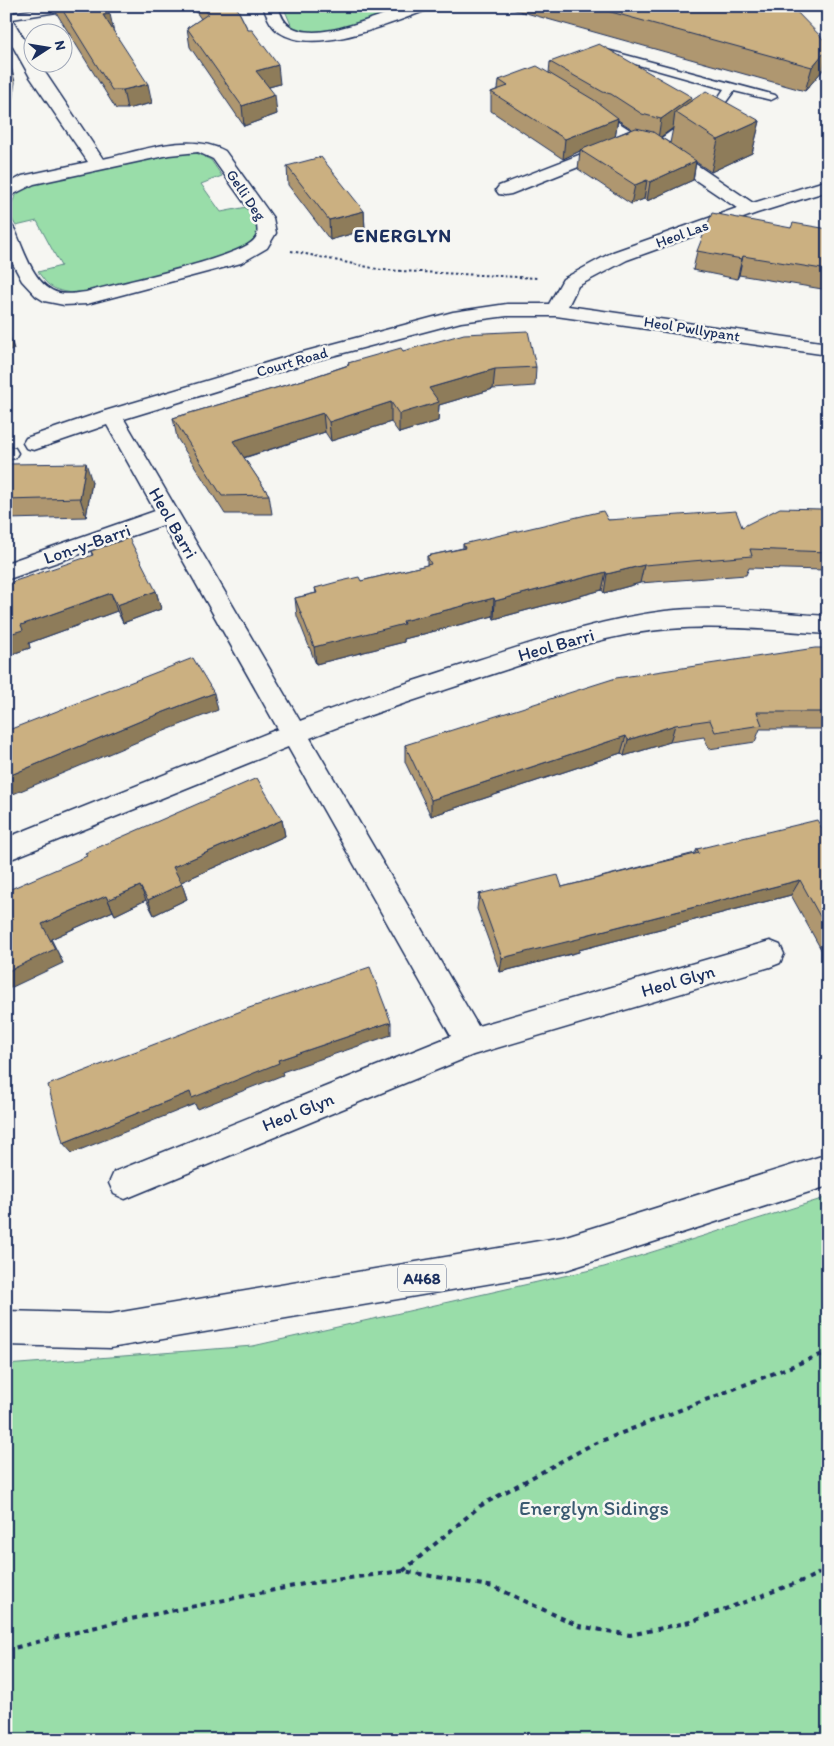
<svg xmlns="http://www.w3.org/2000/svg" width="834" height="1746" viewBox="0 0 834 1746" font-family="Itim,sans-serif">
<style>
.green{fill:#99dda9;stroke:#5a8684}
.lines{fill:none;stroke-linecap:round;stroke-linejoin:round}
.service-casing{stroke:#1b2f5e;stroke-width:3}
.minor-casing{stroke:#1b2f5e;stroke-width:3}
.primary-casing{stroke:#1b2f5e;stroke-width:3}
.path-far1{stroke:#1b2f5e;stroke-width:2;stroke-dasharray:2.5 2.5;stroke-linecap:butt}
.path{stroke:#1b2f5e;stroke-width:4;stroke-dasharray:5 5;stroke-linecap:butt}
.service{fill:#f6f6f2;fill-rule:evenodd}
.minor{fill:#f6f6f2;fill-rule:evenodd}
.primary{fill:#f6f6f2;fill-rule:evenodd}
.wall{fill:#af976f;stroke:#1b2f5e;fill-rule:evenodd}
.shaded-wall{fill:#8e7b5a;stroke:#1b2f5e}
.building{fill:#cbb081;stroke:#1b2f5e}
.labels{text-anchor:middle;stroke-width:5;stroke-linejoin:round;paint-order:stroke}
.far-street-label{font-size:15px;fill:#1b2f5e;stroke:#f6f6f2}
.shield{fill:#f6f6f2;stroke:#5d6b8a;stroke-width:1}
.shield-label{font-size:16px;font-weight:bold;fill:#1b2f5e}
.street-label{font-size:18px;fill:#1b2f5e;stroke:#f6f6f2}
.far-district-label{font-size:19px;font-weight:bold;letter-spacing:1px;fill:#1b2f5e;stroke:#f6f6f2}
.near-park-label{font-size:21px;fill:#3a5a71;stroke:#f6f6f2}
</style>
<rect width="100%" height="100%" fill="#f6f6f2"/>
<filter id="ink" filterUnits="userSpaceOnUse"><feTurbulence type="fractalNoise" baseFrequency=".02" numOctaves="2"/><feDisplacementMap in="SourceGraphic" scale="10" xChannelSelector="R" yChannelSelector="G"/><feConvolveMatrix kernelMatrix="1 2 1 2 8 2 1 2 1" color-interpolation-filters="sRGB"/></filter>
<g filter="url(#ink)">
<g class="green">
<path d="M283,6H415C385,16 320,42 292,27Z"/>
<path d="M194,152L211,160L222,176L201,184L221,212L247,207L258,226L257,235L244,248L232,254L102,289C86,293 67,296 52,287C46,284 42,277 38,272L61,266L37,221L16,226L10,216C10,202 15,193 28,186L166,154Z"/>
<polygon points="828,1197 828,1740 6,1740 6,1365 253,1346 604,1267"/>
</g>
<g class="lines">
<defs>
<g id="service">
<polygon points="55,6 81,6 76,9 6,20 6,14"/>
<polygon points="607,50 775,95 777,97 771,100 734,91 726,102 661,148 653,148 651,146 653,144 718,98 724,89 603,55 602,53 603,51"/>
</g>
<g id="minor">
<path d="M263,6H278C280,13 283,22 290,26C319,45 379,13 409,7C416,5 425,6 432,6L430,9C393,22 315,57 279,32C271,27 266,15 263,6Z"/>
<path d="M6,16L11,17L32,53V62H38L103,159C141,151 189,132 225,151L273,218L276,233L267,248L241,263L87,304L64,305L44,301L36,296L22,281L6,251V225L12,226L15,230C24,250 34,287 59,293C67,295 78,293 86,292C116,284 239,258 254,240C260,234 257,225 255,218L213,159L198,152L169,155L34,184L6,198V185L22,176L88,162L30,77L6,34Z"/>
<path d="M601,113L607,115L638,135L663,142L753,203L828,180V191L757,213L627,260L578,286L568,306L828,343V355L556,316H507L461,322L317,360L124,419L300,721C358,698 417,680 475,661C538,641 600,619 665,611C719,605 774,613 828,616V634C775,630 722,625 669,629C609,633 552,655 496,673C434,694 371,713 310,738L478,1026L770,941L780,945L784,954L780,963L770,967L473,1055L125,1199L114,1194L109,1183L114,1172L451,1036L288,747L6,861V838L278,729L163,525L6,580V563L155,511L107,425L34,450L26,448L23,443L26,438L105,411L303,352L453,312L507,304H549L563,279L613,252L737,208L651,150L626,143L595,121L593,118L595,115Z"/>
<polygon points="615,141 621,142 623,146 621,150 511,194 505,195 499,194 496,190 499,186"/>
<polygon points="6,446 15,448 18,453 15,458 6,460"/>
</g>
<polygon id="primary" points="828,1154 828,1186 563,1271 110,1348 6,1345 6,1311 110,1314 563,1237"/>
</defs>
<use href="#service" class="service-casing"/>
<use href="#minor" class="minor-casing"/>
<use href="#primary" class="primary-casing"/>
<polyline class="path-far1" points="291,251 382,270 538,278"/>
<g class="path">
<polyline points="403,1571 480,1506 591,1445 828,1352"/>
<polyline points="6,1650 116,1622 304,1584 403,1571 494,1587 579,1626 630,1635 690,1622 807,1579 828,1569"/>
</g>
<use href="#service" class="service"/>
<use href="#minor" class="minor"/>
<use href="#primary" class="primary"/>
</g>
<g class="wall">
<polygon points="56,6 105,6 113,31 152,103 127,109 116,109 57,14"/>
<polygon points="192,6 236,6 248,30 280,84 269,87 277,114 244,126 190,47 187,28 201,19"/>
<polygon points="501,6 791,6 823,70 805,91"/>
<path d="M550,62L691,101L760,121L752,153L711,172L696,162L693,180L647,201L644,199L631,204L578,169L580,151L563,159L491,111V92L498,89L499,80L549,73ZM618,120L632,129L615,136ZM673,128L670,143L660,137Z"/>
<polygon points="287,166 364,211 365,230 330,240 288,185"/>
<polygon points="791,228 828,229 828,290 739,275 737,279 693,270 697,251"/>
<polygon points="403,351 536,367 535,386 493,389 439,405 438,421 399,433 391,422 331,441 325,432 244,458 269,495 272,514 225,514 177,438 173,418 310,378 348,365 348,363"/>
<polygon points="6,475 92,482 86,517 8,519 6,514"/>
<polygon points="608,520 742,527 828,536 828,561 824,570 749,568 746,575 640,583 604,593 602,590 494,619 493,616 404,639 404,642 316,664 297,616 295,598 316,593 315,588 361,581 427,565 427,556 463,548 463,544"/>
<polygon points="91,551 156,591 161,609 123,623 117,611 29,643 30,648 6,656 92,555"/>
<polygon points="828,648 828,729 760,729 755,742 709,749 704,737 670,742 624,756 621,753 431,816 405,762 405,745"/>
<polygon points="282,820 285,836 181,882 187,899 154,915 146,900 115,915 113,911 51,939 63,963 6,891"/>
<polygon points="828,839 828,962 791,895 579,950 579,952 500,972 477,909 479,894 562,887 695,853 697,849"/>
</g>
<g class="shaded-wall">
<polygon points="110,14 114,33 103,15"/>
<polygon points="828,48 828,52 823,70 805,91 812,67"/>
<polygon points="10,63 15,82 6,145 6,88"/>
<polygon points="278,65 280,84 258,90 256,71"/>
<polygon points="148,84 152,103 127,109 123,90"/>
<polygon points="275,95 277,114 244,126 242,106"/>
<polygon points="692,97 689,117 675,112 673,128 658,139 661,119"/>
<polygon points="618,118 615,138 580,150 580,151 563,159 565,139"/>
<polygon points="760,121 752,153 711,172 718,140"/>
<polygon points="696,161 693,180 647,201 650,182"/>
<polygon points="647,180 644,199 631,204 635,185"/>
<polygon points="364,211 365,230 330,240 329,220"/>
<polygon points="743,256 739,275 737,279 742,259"/>
<polygon points="6,330 8,330 14,349 6,351"/>
<polygon points="495,369 493,389 439,405 438,421 399,433 399,414 429,388"/>
<polygon points="391,402 391,422 331,441 329,422"/>
<polygon points="323,413 325,432 236,460 233,441"/>
<polygon points="86,463 92,482 86,517 80,498"/>
<polygon points="644,565 640,583 604,593 607,574"/>
<polygon points="606,572 602,590 494,619 495,601"/>
<polygon points="156,591 161,609 123,623 117,605"/>
<polygon points="111,593 117,611 29,643 30,648 6,656 6,635 21,625"/>
<polygon points="494,598 493,616 404,639 404,642 316,664 314,647 403,621"/>
<polygon points="214,693 218,710 149,737 6,797 6,777 143,720"/>
<polygon points="675,725 670,742 624,756 628,740"/>
<polygon points="626,736 621,753 431,816 431,800"/>
<polygon points="282,820 285,836 179,883 173,867"/>
<polygon points="800,880 791,895 579,950 579,952 500,972 502,958 582,936"/>
<polygon points="182,884 187,899 154,915 148,900"/>
<polygon points="140,886 146,900 115,915 108,900"/>
<polygon points="106,896 113,911 51,939 63,963 6,990 6,972 42,924"/>
<polygon points="391,1022 391,1035 282,1072 283,1075 197,1109 195,1104 72,1153 63,1143 190,1092 278,1060"/>
</g>
<g class="building">
<polygon points="60,6 105,6 110,14 103,15 148,84 123,90 112,90"/>
<polygon points="202,6 236,6 248,30 252,30 278,65 256,71 275,95 242,106 187,28 208,14"/>
<polygon points="589,6 791,6 828,44 828,48 812,67"/>
<polygon points="599,44 692,97 661,119 642,114 611,94 603,92 550,62"/>
<polygon points="6,63 10,63 6,88"/>
<polygon points="537,66 594,100 618,118 565,139 491,92 508,86 499,80"/>
<polygon points="706,91 760,121 718,140 675,112"/>
<polygon points="636,128 653,132 696,161 650,182 647,180 635,185 580,150"/>
<polygon points="321,157 364,211 329,220 287,166"/>
<polygon points="712,213 791,228 793,223 828,229 828,270 743,256 742,259 697,251"/>
<polygon points="528,331 536,367 495,369 429,388 439,402 399,414 391,402 329,422 323,413 233,441 269,495 222,496 173,418 310,378 349,365 348,363 401,348 403,351 464,334"/>
<polygon points="86,463 80,498 6,500 6,475 9,464"/>
<polygon points="780,508 821,509 828,536 828,552 750,549 752,556 644,565 607,574 606,572 495,601 494,598 403,621 404,624 314,647 295,598 317,593 315,588 337,582 359,577 361,581 431,564 427,556 465,548 463,544 603,511 608,520 736,511 742,527"/>
<polygon points="129,538 156,591 117,605 111,593 21,625 23,630 6,635 6,584 93,555 91,551"/>
<polygon points="815,648 828,648 828,712 757,712 762,725 715,732 710,720 675,725 628,740 626,736 431,800 405,745 616,678"/>
<polygon points="193,658 214,693 143,720 6,777 6,731"/>
<polygon points="257,778 282,820 173,867 182,884 148,900 140,886 108,900 106,896 42,924 55,949 6,972 6,891 87,856 85,853"/>
<polygon points="817,820 828,839 828,931 800,880 582,936 582,938 502,958 479,894 558,875 562,887 699,853 697,849"/>
<polygon points="370,967 391,1022 278,1060 279,1063 192,1098 190,1092 63,1143 48,1085 249,1008"/>
</g>
</g>
<g class="labels">
<g class="far-street-label">
<text transform="translate(246 195) rotate(56)" y="5">Gelli Deg</text>
<text transform="translate(682 234) rotate(-20)" y="5">Heol Las</text>
<text transform="translate(692 329) rotate(9)" y="5">Heol Pwllypant</text>
<text transform="translate(292 362) rotate(-16)" y="5">Court Road</text>
</g>
<rect class="shield" x="398" y="1264.5" width="48" height="27" rx="4"/>
<g class="shield-label">
<text x="422" y="1284">A468</text>
</g>
<g class="street-label">
<text transform="translate(173 523) rotate(60)" y="6">Heol Barri</text>
<text transform="translate(87 544) rotate(-19)" y="6">Lon-y-Barri</text>
<text transform="translate(556 645) rotate(-16)" y="6">Heol Barri</text>
<text transform="translate(678 981) rotate(-16)" y="6">Heol Glyn</text>
<text transform="translate(298 1112) rotate(-22)" y="6">Heol Glyn</text>
</g>
<g class="far-district-label">
<text x="403" y="242">ENERGLYN</text>
</g>
<g class="near-park-label">
<text x="594" y="1515">Energlyn Sidings</text>
</g>
</g>
<rect width="834" height="1746" fill="none" stroke="#f6f6f2" stroke-width="25"/>
<rect x="12" y="12" width="809" height="1721" fill="none" stroke="#1b2f5e" stroke-width="2" filter="url(#ink)"/>
<g transform="translate(48 48) rotate(78)"><circle r="24" fill="#f6f6f2" stroke="#9ea6b7"/>
<path d="M0-4L9 19L0 12L-9 19Z" fill="#1b2f5e"/>
<text y="-8" font-size="14" font-weight="bold" text-anchor="middle" fill="#1b2f5e">N</text>
</g>
</svg>
